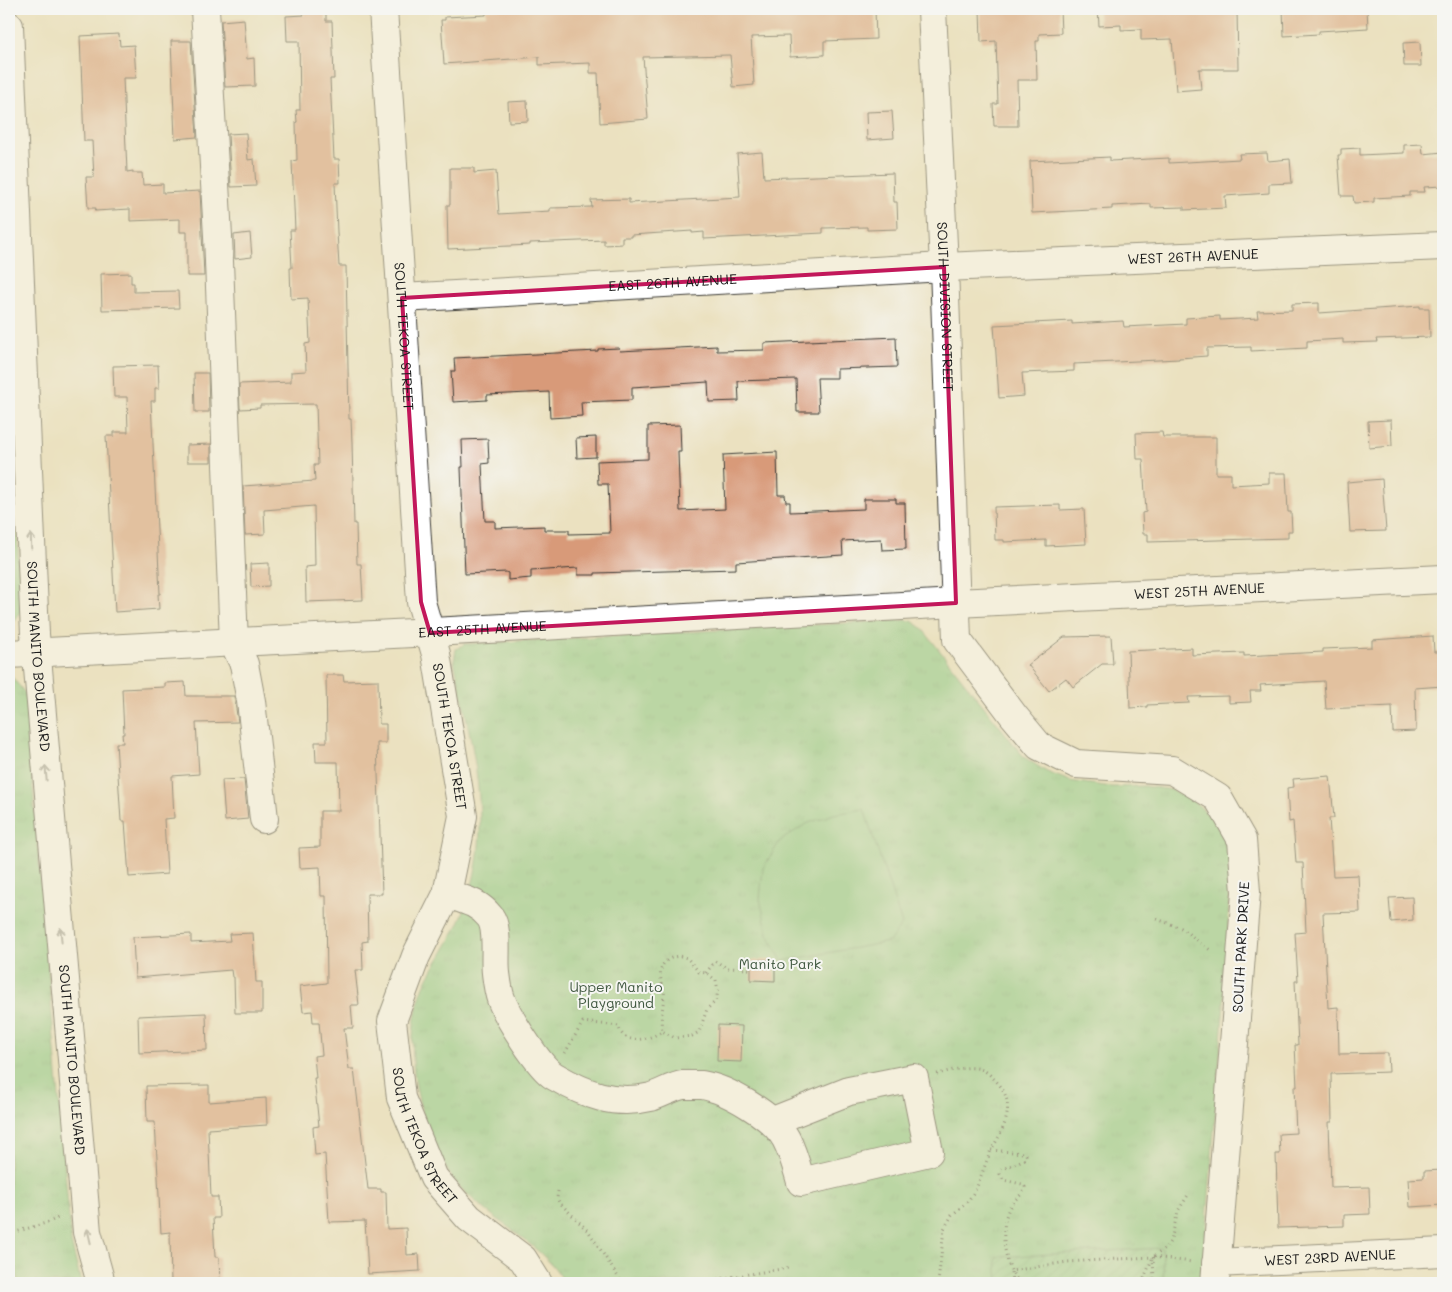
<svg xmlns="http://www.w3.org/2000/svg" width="1452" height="1292" viewBox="0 0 1452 1292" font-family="Mali,sans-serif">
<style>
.park{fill:url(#park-tufts);stroke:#4f7250}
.garden{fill:url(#garden-furrows);stroke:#4f7250}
.pitch{fill:#82c883;stroke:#4f7250}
.building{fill:#d89a79}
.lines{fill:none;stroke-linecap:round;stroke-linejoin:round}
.minor-casing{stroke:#3b3a35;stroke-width:30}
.path{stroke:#3b3a35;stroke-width:3;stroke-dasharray:1 4;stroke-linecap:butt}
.minor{stroke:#fff;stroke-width:28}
.oneway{stroke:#999}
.marked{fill:none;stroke:#c2185b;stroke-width:4;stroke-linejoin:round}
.labels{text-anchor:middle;stroke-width:4;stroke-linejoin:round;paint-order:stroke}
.street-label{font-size:14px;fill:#1c1c1c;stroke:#f6f6f2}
.park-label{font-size:14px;fill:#405840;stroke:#f6f6f2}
</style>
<defs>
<pattern id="park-tufts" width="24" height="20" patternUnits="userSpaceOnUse" patternTransform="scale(1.25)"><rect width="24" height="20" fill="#82c883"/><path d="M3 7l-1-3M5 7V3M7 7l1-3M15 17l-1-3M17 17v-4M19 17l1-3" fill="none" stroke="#70ab71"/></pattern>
<pattern id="garden-furrows" width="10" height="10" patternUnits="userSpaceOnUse" patternTransform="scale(1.25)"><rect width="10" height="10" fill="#82c883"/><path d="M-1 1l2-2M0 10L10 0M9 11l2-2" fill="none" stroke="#70ab71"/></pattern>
</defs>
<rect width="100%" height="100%" fill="#f6f6f2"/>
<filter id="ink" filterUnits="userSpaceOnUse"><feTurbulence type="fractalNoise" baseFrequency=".02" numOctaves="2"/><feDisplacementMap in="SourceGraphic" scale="10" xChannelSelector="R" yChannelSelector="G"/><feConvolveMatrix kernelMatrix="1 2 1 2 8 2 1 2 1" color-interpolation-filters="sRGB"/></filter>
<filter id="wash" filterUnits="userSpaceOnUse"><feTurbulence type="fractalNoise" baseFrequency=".0096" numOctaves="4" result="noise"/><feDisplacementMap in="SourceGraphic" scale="20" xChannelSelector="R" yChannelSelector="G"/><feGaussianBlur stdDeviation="1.12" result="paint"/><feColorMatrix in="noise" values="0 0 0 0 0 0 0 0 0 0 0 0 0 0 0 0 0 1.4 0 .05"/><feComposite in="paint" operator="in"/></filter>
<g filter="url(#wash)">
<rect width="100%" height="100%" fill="#ebe1c0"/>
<g class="park">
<polygon points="9,366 21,611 14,622 9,626"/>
<path d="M906,620L912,621L921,627L1024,757L1047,772L1070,781L1112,787L1144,786L1173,790L1195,802L1211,817L1224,837L1230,857L1227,965L1202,1283H565C552,1260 532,1246 512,1230C493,1216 473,1201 457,1184C445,1170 433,1144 427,1127C411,1083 406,1030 424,986C430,972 439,960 446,947C459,926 469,901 474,877C491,807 468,729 454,660L456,649L465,644Z"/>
<polygon points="9,677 12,677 25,693 71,1242 81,1283 19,1283 14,1264 9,1229"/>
</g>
<polygon class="garden" points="1162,1248 1164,1283 998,1283 996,1257"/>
<polygon class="pitch" points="864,809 902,924 889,942 782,961 768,934 760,899 763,868 780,841 806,824 834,814"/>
<g id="blocks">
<g class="building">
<polygon points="304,9 326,9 326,21 332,21 334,79 330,79 334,159 339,159 340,183 335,183 337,232 339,266 346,266 349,419 351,419 352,443 354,524 356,524 357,564 361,564 363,600 306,602 305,567 315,566 314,506 264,510 265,534 245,535 243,486 315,481 314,465 318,465 316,404 260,405 260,408 240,409 239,384 291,382 291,372 306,371 305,344 310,343 308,298 291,299 290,268 292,268 290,230 295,230 292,161 297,160 296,122 297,122 296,110 300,110 299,41 287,41 286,16 304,15"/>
<polygon points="486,9 660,9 660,11 735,9 875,9 876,39 824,41 824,55 790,57 789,36 751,37 754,85 733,87 730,55 643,57 648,119 600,123 598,73 590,73 590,63 539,65 539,57 444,64 441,20 445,20 445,17 486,15"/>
<polygon points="980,9 1060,9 1061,33 1039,34 1039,41 1036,41 1037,80 1017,80 1018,126 994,126 993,104 998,104 996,41 981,42"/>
<polygon points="1098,9 1237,9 1238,69 1199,69 1201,89 1176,91 1172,39 1141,40 1141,29 1121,30 1121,25 1099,26"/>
<polygon points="1283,9 1367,9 1368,28 1319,31 1319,34 1284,36"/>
<polygon points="244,19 247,59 254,58 255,86 225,87 221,21"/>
<polygon points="119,34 120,46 134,45 136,78 123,78 127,172 133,171 133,173 142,173 143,185 163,184 163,193 200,191 204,276 187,276 187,232 180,232 180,219 130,221 130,209 95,211 96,208 88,208 86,177 94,177 92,141 84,141 80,36"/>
<polygon points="171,41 191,41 197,137 175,139"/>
<polygon points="1420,42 1421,66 1404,66 1403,43"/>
<polygon points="527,101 528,121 509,122 508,102"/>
<polygon points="892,111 894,138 867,140 866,112"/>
<polygon points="246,133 248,160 254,159 256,186 231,187 228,134"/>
<polygon points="1422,144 1423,154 1443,152 1443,186 1424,187 1425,192 1410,192 1410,196 1374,198 1374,202 1354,203 1353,196 1341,196 1338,155 1341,155 1341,149 1360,148 1360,155 1404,153 1404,145"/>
<polygon points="762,152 764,178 893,173 894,202 897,202 898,229 867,230 867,227 823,228 823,233 704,239 704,232 692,233 692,231 631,235 631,237 622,237 622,244 604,245 604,240 530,243 530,245 448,249 447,205 450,205 450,168 474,168 474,173 496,171 499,214 550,211 550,208 592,207 591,200 629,199 629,203 740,197 737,154"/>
<polygon points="1267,153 1268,161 1290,159 1292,183 1269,184 1269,193 1225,196 1226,208 1184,210 1184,207 1151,208 1151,204 1112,206 1112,209 1032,213 1030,161 1110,157 1110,161 1169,158 1169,163 1240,159 1239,154"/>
<polygon points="250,233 252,257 235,259 234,235"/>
<polygon points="131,273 131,283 134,283 134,292 178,291 179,308 102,310 101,274"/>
<polygon points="1319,303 1319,313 1420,306 1420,308 1429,308 1430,337 1376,339 1377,342 1343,343 1343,339 1307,341 1307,348 1251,351 1251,347 1207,348 1207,356 1179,358 1179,359 1074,364 1074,371 1022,373 1024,396 999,398 994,325 1072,321 1072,324 1123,321 1124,327 1186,324 1186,318 1220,316 1220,320 1258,318 1257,311 1292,310 1292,304"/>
<polygon points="896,337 897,367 837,369 837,378 817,378 819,412 797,412 796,379 738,381 739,401 709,402 708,382 632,387 632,400 581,402 582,416 550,418 549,392 487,395 487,400 453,402 451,371 455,371 454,358 598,351 598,349 619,348 620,351 717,346 717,351 764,350 764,343"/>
<polygon points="158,365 159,388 155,388 155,401 151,401 160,594 158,594 159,609 115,612 106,436 114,436 114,432 128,432 127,397 114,397 113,366"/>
<polygon points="194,373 208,373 209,412 195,412"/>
<polygon points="1391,420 1392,446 1369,448 1368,421"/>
<polygon points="680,425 681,452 678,452 680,511 725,509 723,455 777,452 778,495 785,495 786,502 790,502 790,512 864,509 864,499 896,499 896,503 905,503 906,549 882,550 881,539 842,541 843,555 736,562 736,569 595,573 595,575 578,575 578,568 531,571 531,578 508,580 508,573 506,572 465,574 461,467 463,467 462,440 488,439 489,463 482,464 485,521 495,521 495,528 544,526 544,530 569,530 569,534 610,533 608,484 598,484 597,461 648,459 648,426"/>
<polygon points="1162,432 1163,437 1216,437 1216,474 1231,474 1231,485 1269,483 1269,473 1286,473 1288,512 1291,512 1292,531 1288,531 1288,538 1148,542 1148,534 1143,534 1142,513 1146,512 1143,459 1137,459 1136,433"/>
<polygon points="596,437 596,457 577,458 576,438"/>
<polygon points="211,444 211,462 187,462 187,445"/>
<polygon points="1382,479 1386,531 1350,532 1347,482"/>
<polygon points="1060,505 1060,510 1084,509 1086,544 1046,546 1046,540 1004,542 1004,540 995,540 994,507"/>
<polygon points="269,563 269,586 251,587 250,564"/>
<polygon points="1111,636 1113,664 1102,664 1073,687 1066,678 1049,691 1028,665 1064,637"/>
<polygon points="1433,636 1434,652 1443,652 1443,686 1415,688 1416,731 1393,732 1392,706 1326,709 1324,681 1260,685 1261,691 1250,691 1251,702 1229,703 1229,696 1188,697 1189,703 1147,705 1147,707 1130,708 1128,651 1192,648 1192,655 1244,653 1244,656 1323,652 1323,649 1372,647 1372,640"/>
<polygon points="326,675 343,675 344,681 378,680 379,724 386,724 386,743 377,743 382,894 367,894 368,941 362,942 363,970 355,970 359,1005 351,1005 353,1028 344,1028 349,1069 354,1069 368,1189 381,1189 381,1192 386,1192 387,1229 406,1228 407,1255 419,1254 420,1271 368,1274 365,1221 329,1222 325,1154 315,1155 313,1127 319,1126 314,1078 316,1078 314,1056 322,1055 319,1022 313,1022 312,1011 303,1012 300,986 327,983 326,896 321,896 320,867 300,868 299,848 320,847 320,811 339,811 338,762 316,762 315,742 327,742"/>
<polygon points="185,682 186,696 234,696 238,722 196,723 199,774 172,776 174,818 164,819 167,874 129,877 125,821 121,821 116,743 123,743 122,734 124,734 122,689 165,687 165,683"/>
<polygon points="1330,776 1334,818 1329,818 1333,876 1358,875 1360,912 1323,913 1328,1008 1338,1007 1339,1054 1388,1053 1389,1072 1331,1074 1332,1122 1329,1122 1331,1188 1369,1187 1370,1214 1344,1215 1344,1226 1278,1228 1276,1154 1280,1154 1279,1134 1296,1133 1294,1087 1297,1087 1295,1045 1298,1045 1295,981 1298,981 1295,933 1306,932 1303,863 1296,863 1293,821 1289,822 1287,788 1294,787 1293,779"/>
<polygon points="244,779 248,819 225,821 222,780"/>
<polygon points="1412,897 1413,920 1391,922 1389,898"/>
<polygon points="253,933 256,982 262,982 262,1013 235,1013 234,977 232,977 231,970 135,978 133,937 191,934 191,943 230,941 229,934"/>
<polygon points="751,960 775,960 775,981 751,980"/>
<polygon points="206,1013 207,1050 139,1053 138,1016"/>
<polygon points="718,1025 742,1026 741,1062 717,1061"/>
<polygon points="209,1085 209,1102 266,1098 267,1125 208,1129 211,1197 218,1197 219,1218 213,1218 215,1257 219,1257 220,1283 171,1283 170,1232 161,1233 155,1122 147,1122 146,1086"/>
<polygon points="1443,1170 1443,1205 1410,1207 1408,1179 1424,1178 1424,1171"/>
</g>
</g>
</g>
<g filter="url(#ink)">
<use href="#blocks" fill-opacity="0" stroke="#3b3a35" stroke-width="1"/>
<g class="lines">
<defs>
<g id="minor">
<polyline points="205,9 218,236 234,643 244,664 251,701 264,819"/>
<path id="s1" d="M383,9L421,602L436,654L463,816L447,894L416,956L392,1021L401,1098L434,1178L469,1218L523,1259L538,1283"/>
<path id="s2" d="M932,9L944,267L957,640L1014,716L1039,746L1076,764L1172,770L1218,798L1242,840L1246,892L1215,1283"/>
<path id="s3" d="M9,26L35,634L87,1232L101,1283"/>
<path id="s4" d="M402,298L944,267L1443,246"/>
<path id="s5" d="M9,654L451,631L956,603L1443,579"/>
<path d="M447,894C465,900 478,902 490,917C499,929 494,958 496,973C497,981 498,991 501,999C507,1016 539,1067 554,1076C585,1094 614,1106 651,1097C661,1094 674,1086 683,1085C689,1085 696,1085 702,1085C727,1089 774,1116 786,1139C793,1152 797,1168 801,1182L929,1152L914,1078L849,1091L773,1121"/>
<path id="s6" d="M1216,1263L1443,1252"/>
</g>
</defs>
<use href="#minor" class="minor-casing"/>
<g class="path">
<polyline points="1157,919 1181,928 1210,950"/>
<path d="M680,956L687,958L699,972L706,973L716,980L718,991L716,1001L707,1009L699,1032L692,1036L675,1038L662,1031C660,1019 663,1008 664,995C665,990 662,985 661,980C658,965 667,957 680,956Z"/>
<polyline points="706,973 715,961 727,968 751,969"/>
<path d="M565,1053L583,1022L619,1026C621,1046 651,1040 662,1031"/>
<path d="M937,1074C951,1071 969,1064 983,1070C987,1072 992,1077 995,1080C1018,1102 1005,1128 991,1150L1023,1153L1026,1155L1025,1159L1001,1170L1000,1174L1003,1180L1022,1184L1025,1187C1022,1197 1016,1197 1011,1205C1000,1223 1003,1252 1011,1270C1013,1275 1017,1279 1020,1283"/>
<polyline points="558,1191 557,1198 559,1202 589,1232 622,1283"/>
<polyline points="9,1234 49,1222 60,1217"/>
<polyline points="1154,1257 1192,1262"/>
<polyline points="698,1283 705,1281 788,1268"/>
<polyline points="938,1283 944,1229 952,1215 968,1201 976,1189 991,1150"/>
<polyline points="1012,1283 1011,1271 1067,1262 1153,1257 1154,1283"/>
<polyline points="1142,1283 1153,1257 1166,1248 1171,1240 1178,1211 1188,1195"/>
</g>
<use href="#minor" class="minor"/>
</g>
<defs><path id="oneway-shaft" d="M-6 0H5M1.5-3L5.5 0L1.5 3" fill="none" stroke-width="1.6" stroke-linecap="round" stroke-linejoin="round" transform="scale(1.25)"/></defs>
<g class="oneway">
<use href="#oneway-shaft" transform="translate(31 541) rotate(-92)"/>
<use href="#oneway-shaft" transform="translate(46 773) rotate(-95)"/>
<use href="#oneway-shaft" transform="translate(61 935) rotate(-95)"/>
<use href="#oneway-shaft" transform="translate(89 1236) rotate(-103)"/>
</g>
</g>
<path d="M0 0H1452V1292H0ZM944,267L956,603L430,633L421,602L402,298Z" fill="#ebe1c0" fill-opacity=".55" fill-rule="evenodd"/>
<path class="marked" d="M944,267L956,603L430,633L421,602L402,298Z"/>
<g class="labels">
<g class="street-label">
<text dy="5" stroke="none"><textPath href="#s4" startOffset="792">WEST 26TH AVENUE</textPath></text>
<text dy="5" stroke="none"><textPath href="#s4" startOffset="271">EAST 26TH AVENUE</textPath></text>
<text dy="5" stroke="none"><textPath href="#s2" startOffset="298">SOUTH DIVISION STREET</textPath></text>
<text dy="5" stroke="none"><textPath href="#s1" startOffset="328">SOUTH TEKOA STREET</textPath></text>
<text dy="5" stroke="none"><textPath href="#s5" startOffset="1192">WEST 25TH AVENUE</textPath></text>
<text dy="5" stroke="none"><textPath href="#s5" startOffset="474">EAST 25TH AVENUE</textPath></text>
<text dy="5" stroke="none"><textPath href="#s3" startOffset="631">SOUTH MANITO BOULEVARD</textPath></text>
<text dy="5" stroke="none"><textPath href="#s1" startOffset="732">SOUTH TEKOA STREET</textPath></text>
<text transform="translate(1241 947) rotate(-87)" y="5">SOUTH PARK DRIVE</text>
<text dy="5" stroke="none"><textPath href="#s3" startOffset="1036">SOUTH MANITO BOULEVARD</textPath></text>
<text dy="5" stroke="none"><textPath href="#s1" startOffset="1152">SOUTH TEKOA STREET</textPath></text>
<text dy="5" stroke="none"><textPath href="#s6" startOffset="114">WEST 23RD AVENUE</textPath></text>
</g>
<g class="park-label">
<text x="780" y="969">Manito Park</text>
<text x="616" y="992">Upper Manito<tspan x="616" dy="16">Playground</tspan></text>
</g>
</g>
<rect width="1452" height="1292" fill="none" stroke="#f6f6f2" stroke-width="30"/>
</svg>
